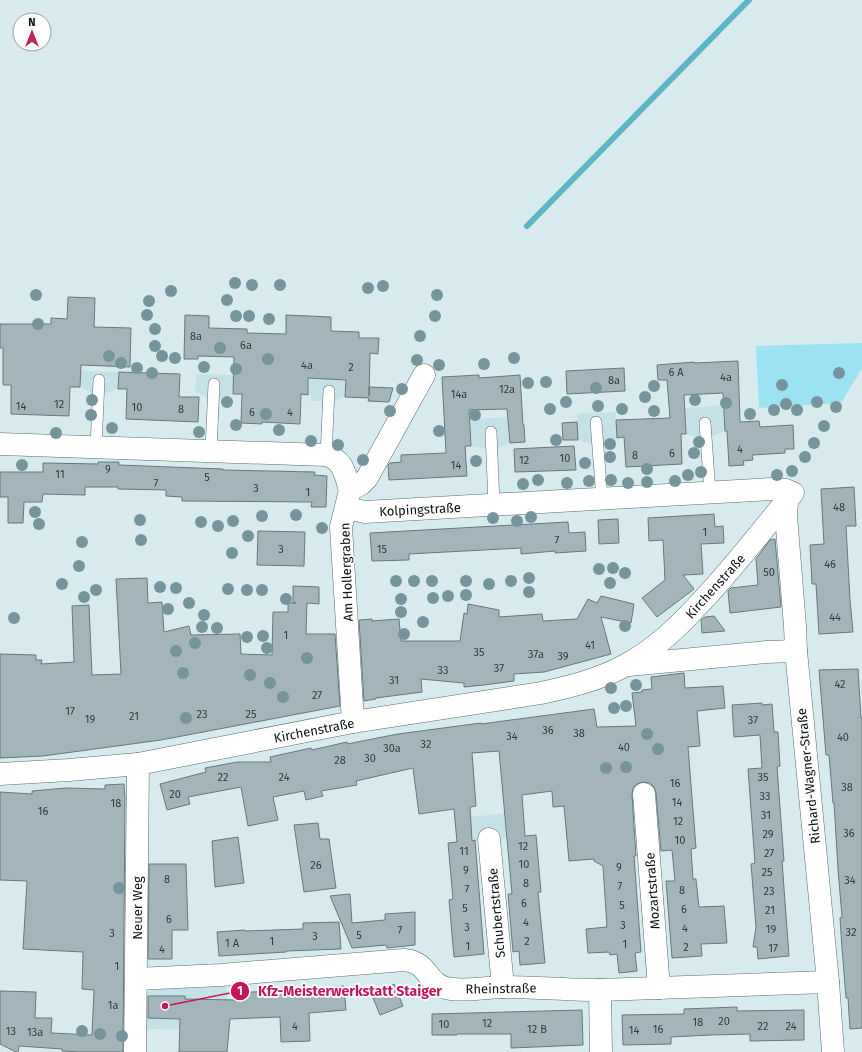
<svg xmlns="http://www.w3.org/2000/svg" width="862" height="1052" viewBox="0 0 862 1052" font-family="'Fira Sans',sans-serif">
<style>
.built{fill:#c5e1e8}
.green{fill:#9ce2f2}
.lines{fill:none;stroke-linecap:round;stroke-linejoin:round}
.stream{stroke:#5db5c8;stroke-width:6}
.building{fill:#a3b5ba;stroke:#67797d}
.service-casing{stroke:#596a6e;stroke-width:12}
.minor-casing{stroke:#596a6e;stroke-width:23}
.service{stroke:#fff;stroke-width:11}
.minor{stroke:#fff;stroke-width:22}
.tree{fill:#75949b}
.labels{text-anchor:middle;stroke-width:3.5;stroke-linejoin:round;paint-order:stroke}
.number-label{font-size:11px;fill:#323b3e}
.street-label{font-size:13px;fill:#0c1214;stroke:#fff}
.leader{fill:none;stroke:#c2185b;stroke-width:1.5}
.callout-dot{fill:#c2185b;stroke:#fff;stroke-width:1.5}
.mark-label{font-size:12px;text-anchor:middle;font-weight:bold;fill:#fff}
.callout-label{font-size:14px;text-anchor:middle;font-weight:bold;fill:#c2185b;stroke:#fff;stroke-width:3.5;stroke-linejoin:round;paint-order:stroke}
</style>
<rect width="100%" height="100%" fill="#d7ebef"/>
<g class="built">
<polygon points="81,371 119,372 118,389 103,394 94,394 80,387"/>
<polygon points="196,374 234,375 233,394 219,399 208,398 195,392"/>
<polygon points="308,378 346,380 345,397 333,401 311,401 311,395 308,395"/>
<polygon points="724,405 725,431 712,437 701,438 686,434 685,408"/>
<polygon points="616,412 617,438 603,443 593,444 578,440 577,413"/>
<polygon points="508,417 510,443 496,449 486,449 471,446 470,419"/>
<polygon points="505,813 507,838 472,841 470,817"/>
<polygon points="226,984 229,1030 146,1029 146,993 158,988"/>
</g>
<polygon class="green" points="862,343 862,368 841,403 759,408 756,346"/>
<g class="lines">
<polyline class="stream" points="527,226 749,0"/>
</g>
<g class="building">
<polygon points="68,297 95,298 94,327 131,328 130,367 81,365 80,387 70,387 69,416 11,414 11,385 3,385 3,348 0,348 0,324 51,324 51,318 67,319"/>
<polygon points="185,315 209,316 209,328 247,329 247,333 286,334 286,315 331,317 331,331 359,332 359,338 379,338 378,354 370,353 369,396 369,387 393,388 389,402 368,401 369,398 345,397 346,380 308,378 308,395 301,394 300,424 262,422 262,424 241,423 242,394 233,394 234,357 198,356 198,359 184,359"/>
<polygon points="738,361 740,422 759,421 760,427 793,425 794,449 785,449 785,453 752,455 753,460 743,461 744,465 729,466 727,431 725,431 723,393 684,395 686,434 681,434 682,464 626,467 624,437 617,438 616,420 670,418 667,380 658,380 657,365 694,362 694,363"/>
<polygon points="624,368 625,391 567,394 566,371"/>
<polygon points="119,372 180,374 179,397 199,397 198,422 126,419 127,389 118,389"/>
<polygon points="479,375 479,378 520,375 523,425 524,425 525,442 510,443 507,409 469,410 471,446 465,446 467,476 389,480 388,465 390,463 401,462 401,455 446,453 442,377"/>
<polygon points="577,422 578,440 563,440 562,423"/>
<polygon points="574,446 576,470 515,472 514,449"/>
<polygon points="98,462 119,462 119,465 223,469 223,470 315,472 314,475 327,476 326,507 311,507 312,502 182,501 182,497 166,496 166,490 118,489 118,487 85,487 85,495 43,494 42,502 24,502 23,523 8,523 8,497 0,497 0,472 43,472 43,463 98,464"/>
<polygon points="854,487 856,526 846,526 850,600 853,632 819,634 816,584 812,584 810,545 824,544 821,489"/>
<polygon points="714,514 715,527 723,526 724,543 701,544 703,574 683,575 694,589 657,617 642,598 665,580 663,540 649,541 648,518"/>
<polygon points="618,519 619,543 599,544 598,520"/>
<polygon points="568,522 569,533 585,532 586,551 555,553 555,551 521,554 521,548 409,554 409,560 372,561 370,533"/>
<polygon points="258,531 305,532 304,566 257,565"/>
<polygon points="775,539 781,607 730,613 728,591 731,588 758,585 756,559 770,540"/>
<polygon points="147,578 148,603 162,602 164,632 189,626 191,635 240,634 241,654 272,655 273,612 288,612 288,603 296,603 293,603 293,586 319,587 319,604 307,603 306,634 335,634 340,706 161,740 43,756 0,758 0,654 36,655 36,660 42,660 41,664 74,662 72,606 89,605 92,675 121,674 116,579"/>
<polygon points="601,596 634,604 631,623 601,617 611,654 544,672 514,674 514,681 484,685 464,687 464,683 421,679 422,692 376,698 376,699 364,701 359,620 372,619 372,621 399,619 401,641 460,641 464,613 467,614 468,604 499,610 499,617 542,614 543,621 577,619 588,599 597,603"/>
<polygon points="714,616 725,631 702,633 701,620 705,617"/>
<polygon points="858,669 861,718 862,718 862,1028 850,1029 848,998 846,998 842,948 840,918 842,917 838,869 834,803 833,803 829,755 826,755 819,670"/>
<polygon points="684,673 685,688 723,686 725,708 697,711 700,746 688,747 696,848 691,849 693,879 696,879 699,907 724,906 727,943 701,944 702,956 672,958 666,881 675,881 672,850 661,851 656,793 654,787 650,783 643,782 637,784 633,788 632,795 636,856 634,856 641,952 635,953 637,971 619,973 617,954 610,955 609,952 588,953 586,929 607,927 603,866 594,861 594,859 569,861 564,806 553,807 552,791 522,795 525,836 536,835 541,892 538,892 545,963 520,965 519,951 513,952 508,894 512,894 499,751 472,753 476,806 470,807 472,841 475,840 484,954 454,957 449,900 453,899 448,843 457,842 454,809 419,814 413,768 356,781 357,785 321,791 323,796 306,800 304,791 273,797 278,820 248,826 241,787 188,797 190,804 167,810 160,784 206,772 205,768 237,762 271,762 270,757 311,748 312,750 347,742 347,744 398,734 481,723 481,724 594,709 597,727 636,726 632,693 642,692 642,690 652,689 651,677"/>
<polygon points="762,703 762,705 772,704 774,732 778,732 780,766 777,767 784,861 782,861 789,956 758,959 757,947 753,947 756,927 751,864 755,863 748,769 762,768 760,735 734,737 732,705"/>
<polygon points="124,784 125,797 123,1052 82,1052 62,1051 62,1049 19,1046 18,1052 16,1052 0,1044 0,991 36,992 35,1018 52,1018 51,1033 92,1035 94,990 82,989 83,952 23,949 27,881 0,880 0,792 32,794 32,791 66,788 105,789 105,785"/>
<polygon points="318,823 320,839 329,839 336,888 304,892 294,825"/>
<polygon points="238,837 244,883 215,887 212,841"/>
<polygon points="149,864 186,864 188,930 172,930 172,959 148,959"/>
<polygon points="350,894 352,923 385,920 385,914 415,912 415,945 387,948 386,945 352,948 330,896"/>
<polygon points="339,922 341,949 286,951 286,952 219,956 217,932 245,930 245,931 303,929 303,923"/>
<polygon points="394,984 403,1006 380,1015 371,993"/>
<polygon points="344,986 346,1010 309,1013 310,1041 281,1042 280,1017 230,1019 227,1052 179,1052 180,1019 148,1018 148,996 185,996 185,999 236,1000 235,993 323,988"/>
<polygon points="737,1007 737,1011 804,1010 804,1040 750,1041 750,1034 711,1035 671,1037 671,1044 623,1045 622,1015 684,1014 684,1009"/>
<polygon points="582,1010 583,1045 511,1048 511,1034 457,1034 457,1035 432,1035 432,1014"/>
</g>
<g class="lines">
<defs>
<g id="service">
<polyline points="596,422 602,499"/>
<polyline points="705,423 710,493"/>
<polyline points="491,432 494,505"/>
<polyline points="96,447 99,380"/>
<polyline points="211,451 214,384"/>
<polyline points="326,455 329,391"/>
</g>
<g id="minor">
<path d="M0,444L326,455C344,460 345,475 350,490"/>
<polyline points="787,501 786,516 795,626 796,651 828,982 833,1052"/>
<polyline points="629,665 766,652 796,651"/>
<polyline points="353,722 341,527 350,490 361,484 367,478 424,375"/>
<path d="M0,774L69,770L138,764L353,722L541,693C569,687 598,680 624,666C655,650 680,625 703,600C735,566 763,529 793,493L786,490L771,489L365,512L346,508"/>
<polyline points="644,794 659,988"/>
<polyline points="489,839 503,987"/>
<path d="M136,979L221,975L404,960C429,962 426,983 446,988C461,992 488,987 504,987C536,987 568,990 600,990L828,982"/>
<polyline points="600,990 601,1052"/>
<polyline points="135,1052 138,764"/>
</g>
</defs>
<use href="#service" class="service-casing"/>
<use href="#minor" class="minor-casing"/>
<use href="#service" class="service"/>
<use href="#minor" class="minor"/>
</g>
<g class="tree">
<circle cx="235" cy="283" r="6"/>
<circle cx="252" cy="285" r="6"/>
<circle cx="280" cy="285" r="6"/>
<circle cx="383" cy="286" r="6"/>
<circle cx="368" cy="288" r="6"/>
<circle cx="171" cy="291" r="6"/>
<circle cx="36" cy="295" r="6"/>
<circle cx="437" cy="295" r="6"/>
<circle cx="227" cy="300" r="6"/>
<circle cx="149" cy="301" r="6"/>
<circle cx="147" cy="315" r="6"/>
<circle cx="236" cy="316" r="6"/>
<circle cx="249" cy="316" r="6"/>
<circle cx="435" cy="316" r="6"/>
<circle cx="269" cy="319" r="6"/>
<circle cx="38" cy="324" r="6"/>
<circle cx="155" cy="329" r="6"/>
<circle cx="420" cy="336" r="6"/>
<circle cx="155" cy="346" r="6"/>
<circle cx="220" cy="348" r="6"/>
<circle cx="109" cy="356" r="6"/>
<circle cx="162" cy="356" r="6"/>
<circle cx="175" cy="358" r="6"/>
<circle cx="514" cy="358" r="6"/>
<circle cx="268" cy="359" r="6"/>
<circle cx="417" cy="360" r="6"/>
<circle cx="121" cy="363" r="6"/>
<circle cx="484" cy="364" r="6"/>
<circle cx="439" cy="365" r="6"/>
<circle cx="204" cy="367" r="6"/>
<circle cx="137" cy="368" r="6"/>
<circle cx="236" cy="369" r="6"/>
<circle cx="152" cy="373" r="6"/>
<circle cx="839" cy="373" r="6"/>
<circle cx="546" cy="382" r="6"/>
<circle cx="528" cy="383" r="6"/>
<circle cx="782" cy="385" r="6"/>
<circle cx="654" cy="386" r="6"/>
<circle cx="596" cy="388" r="6"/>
<circle cx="402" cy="389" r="6"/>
<circle cx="645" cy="397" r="6"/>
<circle cx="92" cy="400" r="6"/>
<circle cx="695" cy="400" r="6"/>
<circle cx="227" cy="402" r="6"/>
<circle cx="566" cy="402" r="6"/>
<circle cx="817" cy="402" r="6"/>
<circle cx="726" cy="403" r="6"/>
<circle cx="786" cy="404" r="6"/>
<circle cx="598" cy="406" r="6"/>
<circle cx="836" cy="407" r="6"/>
<circle cx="550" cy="409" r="6"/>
<circle cx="622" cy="409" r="6"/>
<circle cx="774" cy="410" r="6"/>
<circle cx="797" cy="410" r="6"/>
<circle cx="390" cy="411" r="6"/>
<circle cx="654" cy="411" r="6"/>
<circle cx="266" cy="414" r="6"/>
<circle cx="750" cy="414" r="6"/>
<circle cx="91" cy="415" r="6"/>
<circle cx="475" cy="415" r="6"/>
<circle cx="236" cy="425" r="6"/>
<circle cx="824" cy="426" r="6"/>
<circle cx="112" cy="428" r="6"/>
<circle cx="279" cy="430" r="6"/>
<circle cx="439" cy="431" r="6"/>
<circle cx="199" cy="432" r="6"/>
<circle cx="56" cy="433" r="6"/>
<circle cx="556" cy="440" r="6"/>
<circle cx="311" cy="441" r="6"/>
<circle cx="699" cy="442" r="6"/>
<circle cx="814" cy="443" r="6"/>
<circle cx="610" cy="444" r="6"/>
<circle cx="338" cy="445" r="6"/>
<circle cx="694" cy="453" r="6"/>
<circle cx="610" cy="457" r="6"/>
<circle cx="805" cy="457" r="6"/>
<circle cx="363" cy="460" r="6"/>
<circle cx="476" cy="461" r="6"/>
<circle cx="585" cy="463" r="6"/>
<circle cx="22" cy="465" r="6"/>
<circle cx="647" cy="469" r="6"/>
<circle cx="792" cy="471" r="6"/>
<circle cx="701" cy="472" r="6"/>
<circle cx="688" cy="475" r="6"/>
<circle cx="777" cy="475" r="6"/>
<circle cx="538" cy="480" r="6"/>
<circle cx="611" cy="480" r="6"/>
<circle cx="589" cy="481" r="6"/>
<circle cx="675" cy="481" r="6"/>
<circle cx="647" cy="482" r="6"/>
<circle cx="567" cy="483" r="6"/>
<circle cx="628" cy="483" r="6"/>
<circle cx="523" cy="484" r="6"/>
<circle cx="35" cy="512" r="6"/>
<circle cx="296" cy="515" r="6"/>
<circle cx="262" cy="516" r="6"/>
<circle cx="531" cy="517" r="6"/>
<circle cx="493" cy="518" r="6"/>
<circle cx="140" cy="520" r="6"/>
<circle cx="233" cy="521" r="6"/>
<circle cx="517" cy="521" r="6"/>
<circle cx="201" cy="522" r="6"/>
<circle cx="39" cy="524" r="6"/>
<circle cx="218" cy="526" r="6"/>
<circle cx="322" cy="528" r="6"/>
<circle cx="248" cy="536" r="6"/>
<circle cx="141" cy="540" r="6"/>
<circle cx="82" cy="542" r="6"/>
<circle cx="232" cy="553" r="6"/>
<circle cx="79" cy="566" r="6"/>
<circle cx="613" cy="568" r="6"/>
<circle cx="599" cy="569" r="6"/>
<circle cx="625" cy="573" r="6"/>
<circle cx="529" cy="578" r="6"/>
<circle cx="396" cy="581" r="6"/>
<circle cx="414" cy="581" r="6"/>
<circle cx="432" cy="581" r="6"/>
<circle cx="466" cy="581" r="6"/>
<circle cx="511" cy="581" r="6"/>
<circle cx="610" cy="583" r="6"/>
<circle cx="62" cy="584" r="6"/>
<circle cx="489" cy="584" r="6"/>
<circle cx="160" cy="587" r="6"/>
<circle cx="176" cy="588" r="6"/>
<circle cx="228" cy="589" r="6"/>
<circle cx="96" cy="590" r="6"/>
<circle cx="247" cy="590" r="6"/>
<circle cx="262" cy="590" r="6"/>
<circle cx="529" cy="592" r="6"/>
<circle cx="466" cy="595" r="6"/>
<circle cx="448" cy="596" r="6"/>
<circle cx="84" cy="597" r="6"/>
<circle cx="433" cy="598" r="6"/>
<circle cx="286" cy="599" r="6"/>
<circle cx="401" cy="599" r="6"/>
<circle cx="189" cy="603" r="6"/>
<circle cx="168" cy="609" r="6"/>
<circle cx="401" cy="612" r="6"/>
<circle cx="204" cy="615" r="6"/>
<circle cx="14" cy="618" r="6"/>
<circle cx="423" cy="622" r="6"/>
<circle cx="625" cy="626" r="6"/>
<circle cx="202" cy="627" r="6"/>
<circle cx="217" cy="628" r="6"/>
<circle cx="404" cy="634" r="6"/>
<circle cx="263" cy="636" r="6"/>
<circle cx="247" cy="637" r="6"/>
<circle cx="195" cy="643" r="6"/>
<circle cx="267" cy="648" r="6"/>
<circle cx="176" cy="651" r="6"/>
<circle cx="307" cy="658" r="6"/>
<circle cx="183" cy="673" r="6"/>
<circle cx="250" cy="675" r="6"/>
<circle cx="270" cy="683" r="6"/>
<circle cx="636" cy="685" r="6"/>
<circle cx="611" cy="688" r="6"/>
<circle cx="283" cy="697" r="6"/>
<circle cx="626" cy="706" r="6"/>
<circle cx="614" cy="708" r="6"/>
<circle cx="186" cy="718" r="6"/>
<circle cx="647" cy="734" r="6"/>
<circle cx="658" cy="749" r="6"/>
<circle cx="626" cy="767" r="6"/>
<circle cx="606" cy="768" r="6"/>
<circle cx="119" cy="888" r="6"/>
<circle cx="82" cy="1031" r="6"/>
<circle cx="100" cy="1034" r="6"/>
<circle cx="122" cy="1036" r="6"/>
</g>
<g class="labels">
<g class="number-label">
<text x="196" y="340">8a</text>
<text x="246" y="349">6a</text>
<text x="307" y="369">4a</text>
<text x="351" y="371">2</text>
<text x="676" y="376">6 A</text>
<text x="726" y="381">4a</text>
<text x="614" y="384">8a</text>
<text x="507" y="393">12a</text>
<text x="459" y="398">14a</text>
<text x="59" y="408">12</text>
<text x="21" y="410">14</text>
<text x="137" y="411">10</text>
<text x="181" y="413">8</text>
<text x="252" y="416">6</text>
<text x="290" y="416">4</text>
<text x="740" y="453">4</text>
<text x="672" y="457">6</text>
<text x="635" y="459">8</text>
<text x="565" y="462">10</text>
<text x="524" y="464">12</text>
<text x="456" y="469">14</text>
<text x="108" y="473">9</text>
<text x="60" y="478">11</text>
<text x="207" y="481">5</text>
<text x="156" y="487">7</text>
<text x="256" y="492">3</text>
<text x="308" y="496">1</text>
<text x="839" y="511">48</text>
<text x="705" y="536">1</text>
<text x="557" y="544">7</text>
<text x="281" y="553">3</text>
<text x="382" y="553">15</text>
<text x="830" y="568">46</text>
<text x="769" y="576">50</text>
<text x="835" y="621">44</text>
<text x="286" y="639">1</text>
<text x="590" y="649">41</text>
<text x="479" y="656">35</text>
<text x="536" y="658">37a</text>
<text x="563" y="660">39</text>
<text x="499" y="672">37</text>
<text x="443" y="674">33</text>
<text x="394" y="684">31</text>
<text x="840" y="688">42</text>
<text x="317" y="699">27</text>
<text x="70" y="715">17</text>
<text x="202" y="718">23</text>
<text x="251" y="718">25</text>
<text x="134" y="720">21</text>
<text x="90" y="723">19</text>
<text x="753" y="724">37</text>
<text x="548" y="734">36</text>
<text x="579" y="737">38</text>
<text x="512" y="740">34</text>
<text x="843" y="741">40</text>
<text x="426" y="748">32</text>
<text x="624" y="751">40</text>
<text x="392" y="752">30a</text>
<text x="370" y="762">30</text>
<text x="340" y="764">28</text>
<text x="223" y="781">22</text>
<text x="284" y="781">24</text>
<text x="763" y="781">35</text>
<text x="675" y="787">16</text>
<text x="847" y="791">38</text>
<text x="175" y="798">20</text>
<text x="765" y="800">33</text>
<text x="677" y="806">14</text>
<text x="116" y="807">18</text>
<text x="43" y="815">16</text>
<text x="766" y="819">31</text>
<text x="678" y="825">12</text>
<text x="849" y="837">36</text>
<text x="768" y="838">29</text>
<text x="680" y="844">10</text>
<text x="523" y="850">12</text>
<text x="464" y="855">11</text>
<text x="769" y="857">27</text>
<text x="524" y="868">10</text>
<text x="316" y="869">26</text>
<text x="619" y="871">9</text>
<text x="466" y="874">9</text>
<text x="767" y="876">25</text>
<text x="167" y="883">8</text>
<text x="850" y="884">34</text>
<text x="526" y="887">8</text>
<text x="620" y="890">7</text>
<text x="467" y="893">7</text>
<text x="682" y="894">8</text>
<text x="769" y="895">23</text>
<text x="524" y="907">6</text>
<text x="622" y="909">5</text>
<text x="465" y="912">5</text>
<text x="684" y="913">6</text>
<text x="770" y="914">21</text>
<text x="169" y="923">6</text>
<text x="526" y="926">4</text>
<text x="623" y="929">3</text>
<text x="467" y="931">3</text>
<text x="685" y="932">4</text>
<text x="771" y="933">19</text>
<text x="400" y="934">7</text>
<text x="851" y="936">32</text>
<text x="112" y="937">3</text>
<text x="359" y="939">5</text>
<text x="315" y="940">3</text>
<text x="272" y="945">1</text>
<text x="527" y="945">2</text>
<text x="232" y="947">1 A</text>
<text x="625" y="948">1</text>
<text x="468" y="950">1</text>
<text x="686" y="951">2</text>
<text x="773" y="952">17</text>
<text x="162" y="953">4</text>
<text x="117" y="970">1</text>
<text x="113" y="1009">1a</text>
<text x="724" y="1025">20</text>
<text x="698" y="1026">18</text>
<text x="487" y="1027">12</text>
<text x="444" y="1028">10</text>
<text x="295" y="1030">4</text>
<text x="763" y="1030">22</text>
<text x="791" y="1030">24</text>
<text x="537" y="1033">12 B</text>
<text x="658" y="1033">16</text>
<text x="634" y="1034">14</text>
<text x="11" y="1035">13</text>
<text x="35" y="1036">13a</text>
</g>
<g class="street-label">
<text transform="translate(420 509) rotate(-3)" y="5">Kolpingstraße</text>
<text transform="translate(346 572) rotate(-92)" y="5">Am Hollergraben</text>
<text transform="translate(715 586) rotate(-48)" y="5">Kirchenstraße</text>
<text transform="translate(314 730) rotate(-11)" y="5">Kirchenstraße</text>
<text transform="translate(808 776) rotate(-96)" y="5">Richard-Wagner-Straße</text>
<text transform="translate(652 891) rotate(-94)" y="5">Mozartstraße</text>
<text transform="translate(137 908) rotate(-90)" y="5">Neuer Weg</text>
<text transform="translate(496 913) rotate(-95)" y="5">Schubertstraße</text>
<text transform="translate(501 988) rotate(-1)" y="5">Rheinstraße</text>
</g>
</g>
<path class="leader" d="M165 1006L240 991"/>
<g class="callout-dot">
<circle cx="165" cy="1006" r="4"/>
<circle cx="240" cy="991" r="10"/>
</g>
<g class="mark-label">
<text x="240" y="995">1</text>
</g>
<g class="callout-label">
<text x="350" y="996">Kfz-Meisterwerkstatt Staiger</text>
</g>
<g transform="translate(32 32)"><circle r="19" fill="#ffffff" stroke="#9ea0a1"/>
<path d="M0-3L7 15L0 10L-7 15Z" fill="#b72a5f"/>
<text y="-6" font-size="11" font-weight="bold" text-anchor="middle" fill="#0c1214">N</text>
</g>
</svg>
